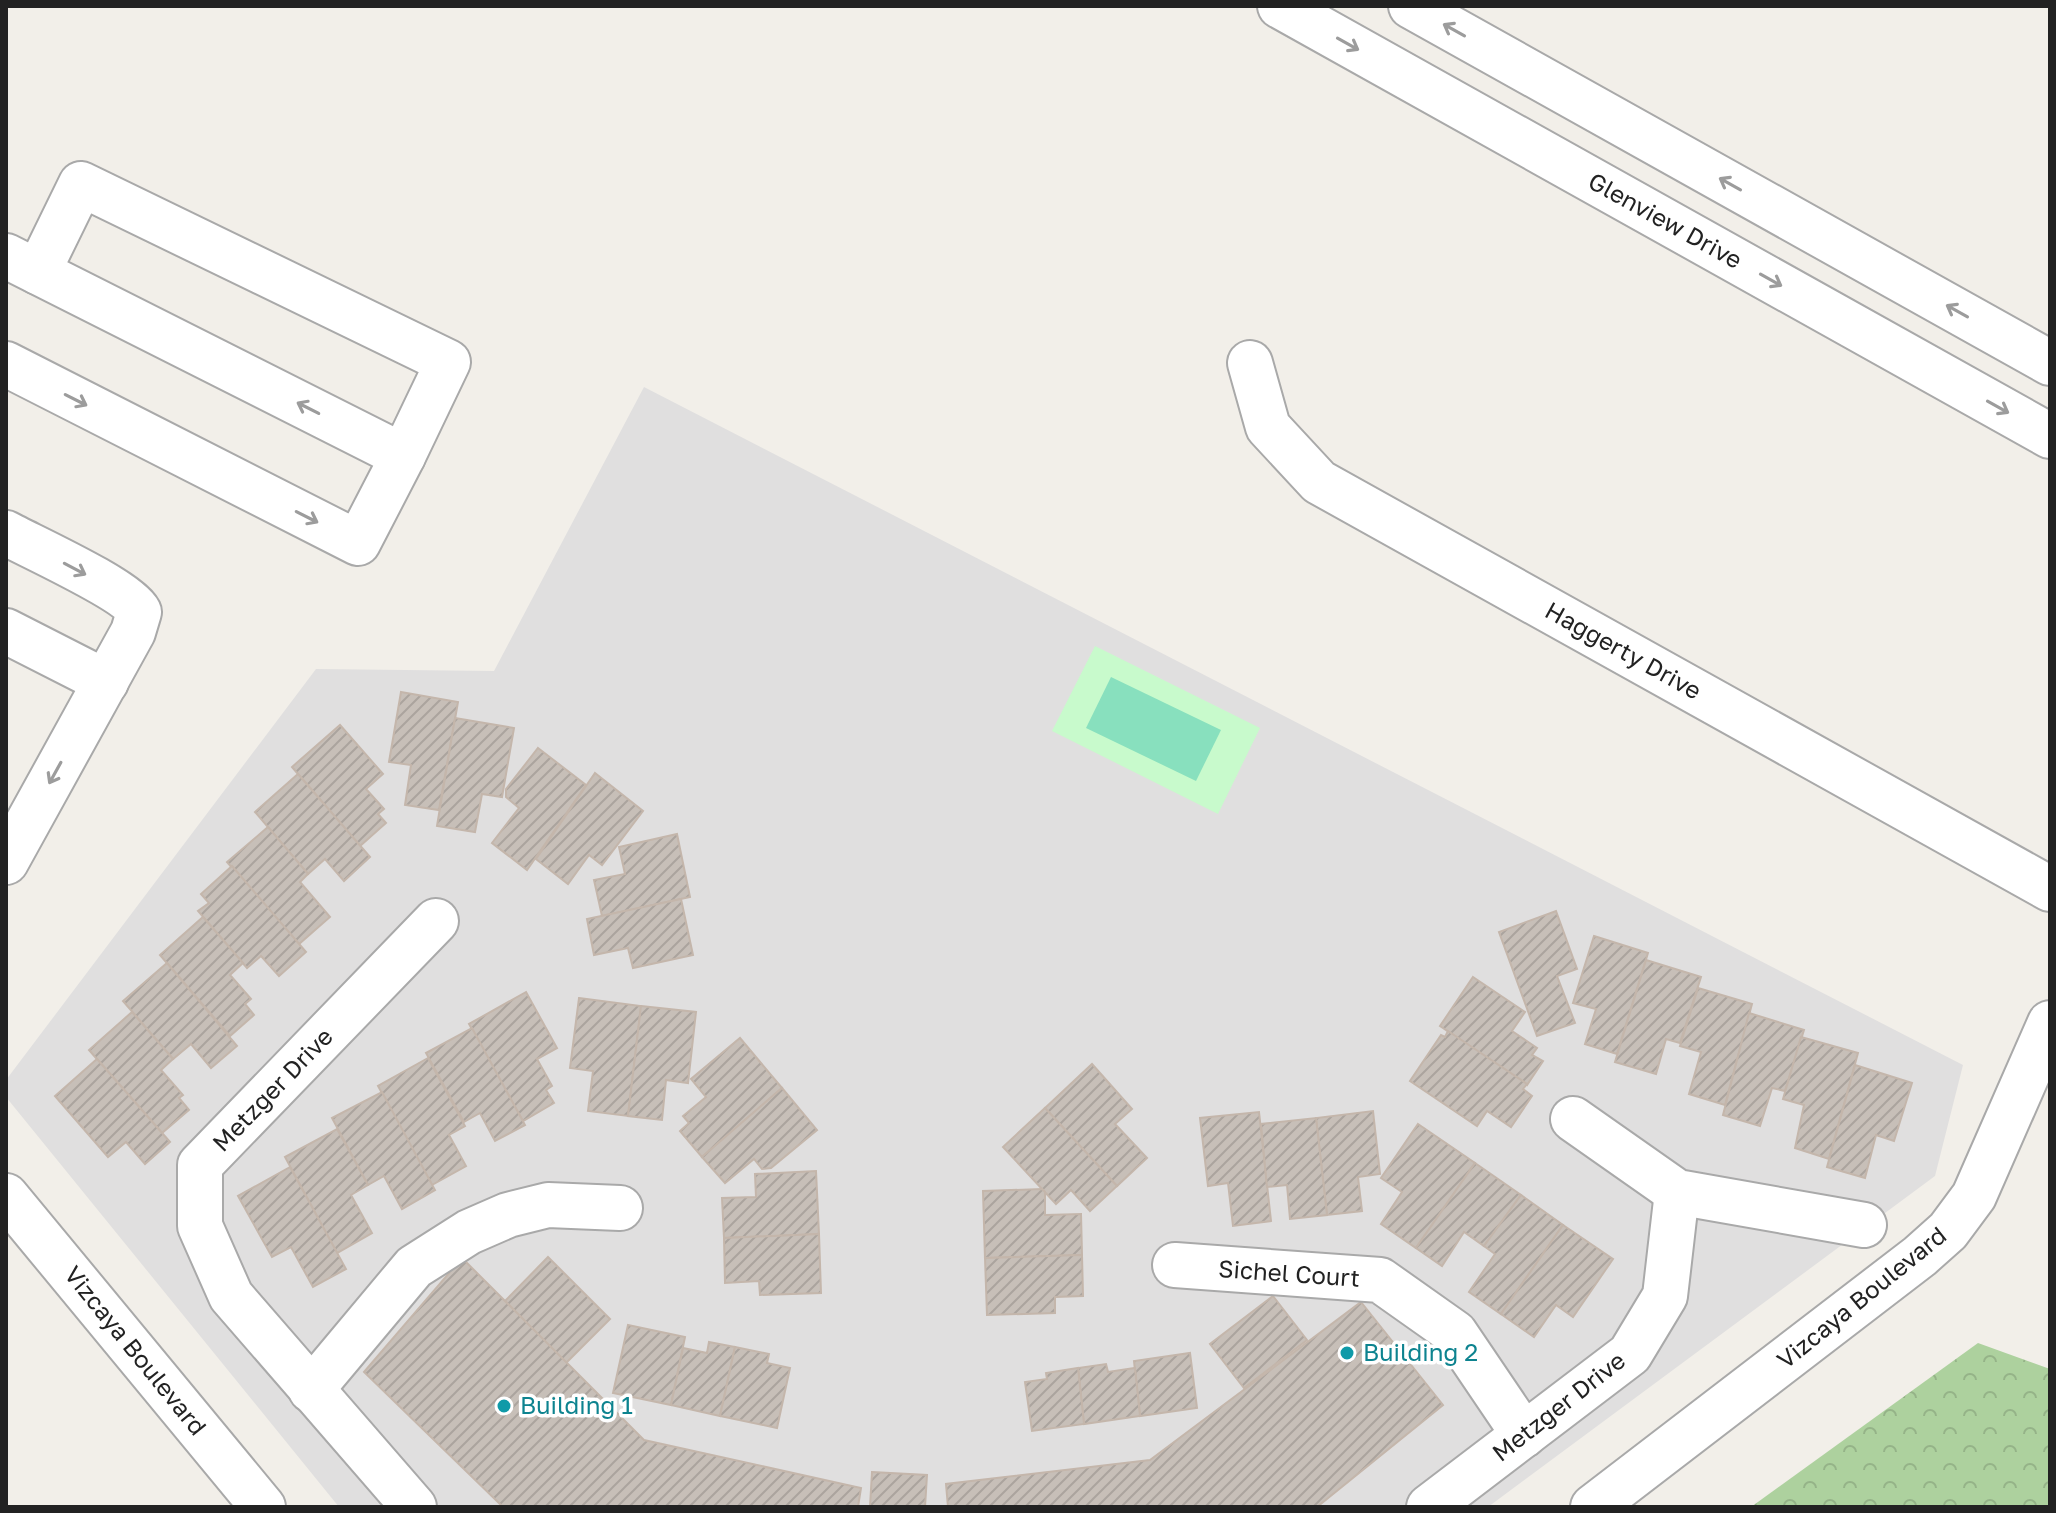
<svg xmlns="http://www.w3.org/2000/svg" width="2056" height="1513" viewBox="0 0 2056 1513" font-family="'Golos Text',sans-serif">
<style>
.residential{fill:#e0dfdf}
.forest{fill:url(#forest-crowns)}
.park{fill:#c8facc}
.pitch{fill:#88e0be}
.building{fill:url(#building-hatch);stroke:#c4b6ab;stroke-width:2}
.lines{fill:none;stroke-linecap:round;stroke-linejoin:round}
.minor-casing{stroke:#a9a9a9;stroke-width:48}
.minor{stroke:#fff;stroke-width:44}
.oneway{stroke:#9c9c9c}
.culture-dot{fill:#0f9aa8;stroke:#fff;stroke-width:3}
.labels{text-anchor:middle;stroke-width:7;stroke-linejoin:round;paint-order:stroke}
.street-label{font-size:24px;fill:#222;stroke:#fff}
.culture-label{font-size:24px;fill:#0d838f;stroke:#fff;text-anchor:start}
</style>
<defs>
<pattern id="forest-crowns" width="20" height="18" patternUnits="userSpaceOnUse" patternTransform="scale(2)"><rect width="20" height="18" fill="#add19e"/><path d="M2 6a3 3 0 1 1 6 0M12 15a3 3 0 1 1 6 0" fill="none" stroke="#95b388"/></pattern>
<pattern id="building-hatch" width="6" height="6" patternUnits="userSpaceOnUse" patternTransform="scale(2)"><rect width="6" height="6" fill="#c7bfb8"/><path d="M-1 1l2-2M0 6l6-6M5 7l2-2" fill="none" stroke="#aba49e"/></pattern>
</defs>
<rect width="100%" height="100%" fill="#f2efe9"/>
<polygon class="residential" points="644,387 1963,1065 1935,1176 1488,1507 339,1507 6,1097 6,1080 316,669 494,671"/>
<polygon class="forest" points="1978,1343 2050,1369 2050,1507 1751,1507"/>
<polygon class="park" points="1095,646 1260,728 1218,814 1052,731"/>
<polygon class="pitch" points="1111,677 1221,730 1196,781 1086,728"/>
<g class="building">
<polygon points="401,692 458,702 439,810 405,805 411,765 389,762"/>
<polygon points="455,718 514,728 502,797 482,794 475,832 437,826"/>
<polygon points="340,725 383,774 366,789 384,809 378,814 386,823 360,846 292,767"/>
<polygon points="538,748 586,785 527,870 492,843 519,808 506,797 506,789"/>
<polygon points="595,773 643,811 602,865 589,855 568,884 536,859"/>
<polygon points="298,774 370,857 344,881 325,859 308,874 255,812"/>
<polygon points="268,827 308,874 300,882 330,917 299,944 227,862"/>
<polygon points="677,834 690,897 602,916 594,880 625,874 619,847"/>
<polygon points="232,866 306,952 279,976 261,956 247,968 198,911 209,903 201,894"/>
<polygon points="681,899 693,955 633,968 628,948 594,955 587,919"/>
<polygon points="1556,911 1577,969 1557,976 1575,1023 1537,1036 1499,932"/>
<polygon points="203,917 243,963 230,975 251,999 245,1004 254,1015 230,1036 160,955"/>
<polygon points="1594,936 1648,953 1617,1054 1585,1044 1596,1009 1573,1003"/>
<polygon points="1646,960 1701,977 1680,1043 1666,1039 1656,1074 1615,1062"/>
<polygon points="167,963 237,1046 211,1068 191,1044 173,1059 123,1001"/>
<polygon points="1473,977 1525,1012 1512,1031 1537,1048 1532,1055 1543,1061 1527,1085 1440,1026"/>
<polygon points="1698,988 1752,1004 1725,1105 1689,1094 1701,1052 1680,1046"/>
<polygon points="526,992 557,1048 537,1059 552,1086 546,1090 554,1103 523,1121 469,1024"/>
<polygon points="579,998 641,1006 628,1116 588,1111 593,1071 570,1068"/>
<polygon points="641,1006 696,1012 688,1083 666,1080 662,1120 628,1116"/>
<polygon points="132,1012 173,1059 161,1070 183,1095 179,1098 189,1110 162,1133 89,1050"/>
<polygon points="1749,1013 1804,1030 1785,1091 1772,1088 1760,1126 1723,1115"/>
<polygon points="472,1028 525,1125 495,1141 480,1113 464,1122 426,1053"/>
<polygon points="1448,1031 1527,1084 1523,1089 1532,1096 1511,1127 1487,1111 1477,1126 1410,1081 1441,1035 1445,1037"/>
<polygon points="1801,1037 1858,1053 1829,1159 1795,1148 1804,1105 1783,1099"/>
<polygon points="740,1038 782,1088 702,1157 680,1131 689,1123 683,1116 706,1097 691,1079"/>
<polygon points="428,1058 465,1126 449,1135 466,1166 432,1185 378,1086"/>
<polygon points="97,1059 170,1142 145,1164 126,1142 108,1157 55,1096"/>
<polygon points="1092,1064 1132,1109 1115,1124 1147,1158 1117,1186 1045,1108"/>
<polygon points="1855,1065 1912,1083 1894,1141 1876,1135 1865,1178 1827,1167"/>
<polygon points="782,1088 817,1130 771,1168 762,1169 754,1159 725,1183 702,1157"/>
<polygon points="382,1092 435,1190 402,1209 384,1176 368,1185 332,1118"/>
<polygon points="1045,1108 1117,1186 1090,1211 1071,1190 1056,1204 1003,1147"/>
<polygon points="1373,1111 1380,1174 1358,1177 1362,1211 1327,1215 1316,1118"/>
<polygon points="1259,1112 1271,1221 1233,1226 1228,1183 1208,1186 1200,1118"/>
<polygon points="1316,1118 1327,1215 1290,1219 1287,1185 1267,1187 1261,1124"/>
<polygon points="1418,1124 1475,1163 1416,1248 1381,1224 1402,1192 1381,1178"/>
<polygon points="337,1129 368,1185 351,1195 372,1233 337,1253 285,1157"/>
<polygon points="1475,1163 1521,1195 1484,1246 1464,1232 1442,1266 1416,1248"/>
<polygon points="290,1167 346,1269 313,1287 291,1247 272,1257 238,1196"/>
<polygon points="816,1171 819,1234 724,1238 722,1198 756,1197 755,1174"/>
<polygon points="1042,1189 1045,1192 1045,1215 1081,1214 1082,1255 985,1258 983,1191"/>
<polygon points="1521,1195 1563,1225 1501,1314 1469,1292 1495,1254 1484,1246"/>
<polygon points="1563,1225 1613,1259 1573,1317 1556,1305 1534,1337 1501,1314"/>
<polygon points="819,1234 821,1293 760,1295 759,1281 725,1283 724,1238"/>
<polygon points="1082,1255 1083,1296 1055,1297 1055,1313 987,1315 985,1258"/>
<polygon points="548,1257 610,1319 566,1363 505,1301"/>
<polygon points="462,1258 644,1440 861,1488 858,1507 503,1507 364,1372"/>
<polygon points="1273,1296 1307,1340 1244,1388 1210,1344"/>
<polygon points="1361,1302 1443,1405 1317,1507 948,1507 946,1484 1150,1460"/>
<polygon points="628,1325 685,1337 671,1405 613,1393"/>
<polygon points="709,1342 735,1347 720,1416 671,1405 683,1348 707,1353"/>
<polygon points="735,1347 769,1354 767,1363 790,1368 777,1428 720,1416"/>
<polygon points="1190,1353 1197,1408 1140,1416 1134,1361"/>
<polygon points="1106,1364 1108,1372 1135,1368 1140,1416 1084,1424 1078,1368"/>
<polygon points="1078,1368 1084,1424 1032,1431 1025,1382 1047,1379 1046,1373"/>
<polygon points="872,1472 927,1475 925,1507 870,1507"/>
</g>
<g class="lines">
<defs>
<g id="minor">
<polyline points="1280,6 2050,436"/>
<polyline points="1411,6 2050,363"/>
<polyline points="6,256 403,456 358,543 6,364"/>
<polyline points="38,272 81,184 448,362 403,456"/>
<polyline points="1250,363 1268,427 1319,482 2050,889"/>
<path d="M6,533C32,547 128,590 139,612L133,632L6,862"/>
<polyline points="6,631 106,682"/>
<polyline points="1573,1119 1677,1192 1864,1225"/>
<polyline points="6,1196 263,1507"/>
<polyline points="1175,1265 1380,1280 1455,1333 1524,1435"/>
<polyline points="311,1390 414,1267 469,1232 508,1215 548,1205 620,1208"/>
<polyline points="414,1507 231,1296 200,1226 200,1165 436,921"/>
<polyline points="1429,1507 1630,1354 1665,1296 1677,1192"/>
<polyline points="1593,1507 1920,1256 1948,1231 1974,1196 2050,1023"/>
</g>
</defs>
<use href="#minor" class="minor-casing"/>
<use href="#minor" class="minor"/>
</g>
<defs><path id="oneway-shaft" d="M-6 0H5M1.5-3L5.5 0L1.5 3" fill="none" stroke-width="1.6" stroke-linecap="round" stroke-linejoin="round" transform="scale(2)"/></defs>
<g class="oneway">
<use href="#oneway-shaft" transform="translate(1454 30) rotate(-151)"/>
<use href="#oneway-shaft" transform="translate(1348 44) rotate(29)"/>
<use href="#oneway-shaft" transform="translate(1730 184) rotate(-151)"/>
<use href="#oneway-shaft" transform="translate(1771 280) rotate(29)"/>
<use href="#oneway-shaft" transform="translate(1957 311) rotate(-151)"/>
<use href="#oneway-shaft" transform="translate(76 400) rotate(27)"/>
<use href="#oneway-shaft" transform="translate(1998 407) rotate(29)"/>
<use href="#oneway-shaft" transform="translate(308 408) rotate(-153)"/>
<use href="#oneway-shaft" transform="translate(307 517) rotate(27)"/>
<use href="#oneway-shaft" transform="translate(75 569) rotate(28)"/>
<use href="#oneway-shaft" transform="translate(55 773) rotate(119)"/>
</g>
<g class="culture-dot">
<circle cx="1347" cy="1353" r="8"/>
<circle cx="504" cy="1406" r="8"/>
</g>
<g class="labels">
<g class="street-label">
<text transform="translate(1665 221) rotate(29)" y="8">Glenview Drive</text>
<text transform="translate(1623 651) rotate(29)" y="8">Haggerty Drive</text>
<text transform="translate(273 1090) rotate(-46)" y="8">Metzger Drive</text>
<text transform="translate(1289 1274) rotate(4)" y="8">Sichel Court</text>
<text transform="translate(1862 1298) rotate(-39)" y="8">Vizcaya Boulevard</text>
<text transform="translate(135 1351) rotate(51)" y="8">Vizcaya Boulevard</text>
<text transform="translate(1559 1407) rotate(-38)" y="8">Metzger Drive</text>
</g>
<g class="culture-label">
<text x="1363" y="1361">Building 2</text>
<text x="520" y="1414">Building 1</text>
</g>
</g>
<rect width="2056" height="1513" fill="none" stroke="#222222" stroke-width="16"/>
</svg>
